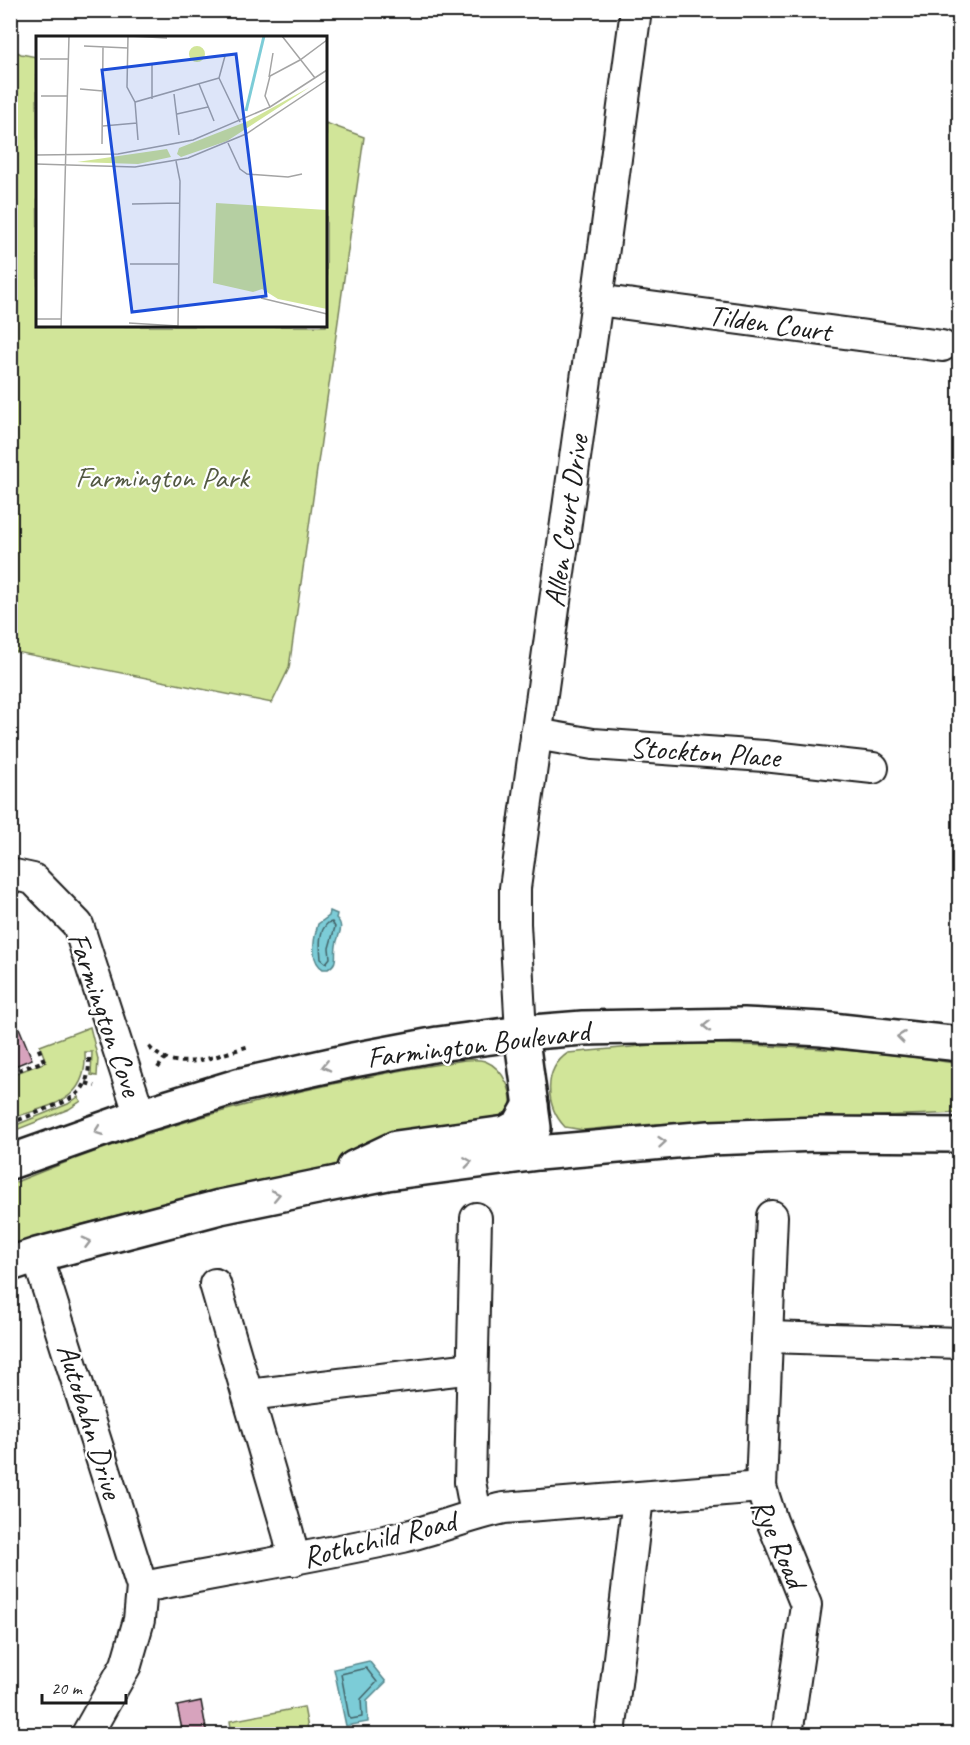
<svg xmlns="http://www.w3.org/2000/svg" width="970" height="1745" viewBox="0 0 970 1745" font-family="Caveat,sans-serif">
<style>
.green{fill:#d1e599;stroke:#76805a;stroke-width:1.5}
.water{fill:#7cccd7;stroke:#56868c;stroke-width:1.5}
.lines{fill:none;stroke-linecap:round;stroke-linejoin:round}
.shore{stroke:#426267;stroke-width:1.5}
.building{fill:#d7a3bd;stroke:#1c1c1c;stroke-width:1.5}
.minor-casing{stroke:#1c1c1c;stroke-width:34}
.secondary-casing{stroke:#1c1c1c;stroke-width:38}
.path{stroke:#1c1c1c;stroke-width:4;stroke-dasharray:4.5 4.5;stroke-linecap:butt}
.minor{stroke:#fff;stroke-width:30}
.secondary{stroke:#fff;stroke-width:33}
.oneway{stroke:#999}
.labels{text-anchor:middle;stroke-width:4.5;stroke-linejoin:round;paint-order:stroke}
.street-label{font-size:30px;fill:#1c1c1c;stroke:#fff}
.park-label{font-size:30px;fill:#525842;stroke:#fff}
.inset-river{fill:none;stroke:#7cccd7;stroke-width:3}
.inset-road{fill:none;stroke:#a4a4a4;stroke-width:1.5}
.view{fill:#1d4ed8;fill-opacity:0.15;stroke:#1d4ed8;stroke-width:3}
.inset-edge{fill:none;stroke:#1c1c1c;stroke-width:3}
</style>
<rect width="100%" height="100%" fill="#fff"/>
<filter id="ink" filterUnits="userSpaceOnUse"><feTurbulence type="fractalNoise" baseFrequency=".0167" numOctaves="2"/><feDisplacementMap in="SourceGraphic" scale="12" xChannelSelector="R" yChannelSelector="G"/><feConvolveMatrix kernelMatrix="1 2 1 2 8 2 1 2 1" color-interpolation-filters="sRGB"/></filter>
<g filter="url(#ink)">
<g class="green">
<polygon points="11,49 21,54 37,57 38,326 326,326 326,123 364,137 289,668 272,703 11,651"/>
<path d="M90,1027L98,1059L97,1076L91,1075L92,1052H85C88,1102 52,1104 13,1118L11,1111V1075L46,1062L40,1046Z"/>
<path d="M720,1044C800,1047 881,1050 959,1064V1113C834,1119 709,1117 584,1130L565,1127C546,1107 542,1070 568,1053L653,1045Z"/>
<path d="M465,1060C472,1060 478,1059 485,1061C503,1068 518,1096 507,1115C505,1118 500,1122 497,1125L389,1141L329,1167L185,1198L64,1229L11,1246V1184C156,1124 309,1083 465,1060Z"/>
<polygon points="78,1097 81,1101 69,1109 11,1132 11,1127 68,1104"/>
<polygon points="304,1707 309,1734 232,1734 230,1721"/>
</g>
<g class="water">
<path d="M330,911L337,914L336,918C346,927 337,935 336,946C334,957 339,962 328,969H323C309,960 314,937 318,924L329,916Z"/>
<polygon points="369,1661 386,1682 367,1701 368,1722 346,1726 334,1669"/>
</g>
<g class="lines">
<g class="shore">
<path d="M328,923L332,922L335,927L329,948L330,958L326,963L321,959C320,947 318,931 328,923Z"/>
<polygon points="366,1668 377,1682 361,1699 362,1717 351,1719 349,1717 341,1674"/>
</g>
</g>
<g class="building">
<polygon points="10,1006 32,1059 10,1068"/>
<polygon points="201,1701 207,1734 183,1734 177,1706"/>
</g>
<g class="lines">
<defs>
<g id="minor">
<polyline points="597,300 942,346"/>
<polyline points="536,734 593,744 764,756 873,768"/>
<polyline points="10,874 33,879 78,925 140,1116"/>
<polyline points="521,1033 515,924 515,888 597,300 636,10"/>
<polyline points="37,1255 142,1587 139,1620 126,1665 87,1734"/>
<polyline points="215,1284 288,1533 294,1560"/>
<polyline points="768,1337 960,1343"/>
<polyline points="248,1395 472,1368"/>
<polyline points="761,1487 772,1216"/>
<polyline points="476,1514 470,1482 476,1218"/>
<path d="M142,1587C229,1571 316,1556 403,1537C437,1529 470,1515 504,1508L761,1487L772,1521L806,1605L787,1734"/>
<polyline points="610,1734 638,1498"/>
</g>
<g id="secondary">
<polyline points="521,1033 534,1128"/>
<polyline points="10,1162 140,1116 241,1085 353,1060 438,1044 521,1033 583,1028 744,1025 822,1029 960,1044"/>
<polyline points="354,1168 396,1148 506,1133 519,1126 531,1105"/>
<polyline points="10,1264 37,1255 220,1207 312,1188 387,1173 538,1153 709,1138 818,1134 960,1135"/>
</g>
</defs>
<use href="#minor" class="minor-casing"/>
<use href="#secondary" class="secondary-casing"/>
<g class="path">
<path d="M149,1047C177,1076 216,1055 250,1046"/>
<polyline points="158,1068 164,1059"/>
<polyline points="10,1073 44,1061 38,1047"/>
<polyline points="86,1083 95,1086"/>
<path d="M10,1123C22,1119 34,1114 46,1109C75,1098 90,1093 89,1057"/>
</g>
<use href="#minor" class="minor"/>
<use href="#secondary" class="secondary"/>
</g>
<defs><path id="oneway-chevron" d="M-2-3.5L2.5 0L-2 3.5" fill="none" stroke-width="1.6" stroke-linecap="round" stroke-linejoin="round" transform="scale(1.5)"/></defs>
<g class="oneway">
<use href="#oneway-chevron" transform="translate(707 1026) rotate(179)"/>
<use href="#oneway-chevron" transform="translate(901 1037) rotate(-173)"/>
<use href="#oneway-chevron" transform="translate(326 1066) rotate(167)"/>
<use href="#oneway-chevron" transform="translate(98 1131) rotate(160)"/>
<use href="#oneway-chevron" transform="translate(662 1142) rotate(-5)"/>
<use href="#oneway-chevron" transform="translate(468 1162) rotate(-8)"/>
<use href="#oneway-chevron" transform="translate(276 1195) rotate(-12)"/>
<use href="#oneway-chevron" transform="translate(87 1242) rotate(-15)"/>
</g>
</g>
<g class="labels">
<g class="street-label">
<text transform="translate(770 323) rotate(8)" y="10">Tilden Court</text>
<text transform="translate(566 521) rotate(-82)" y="10">Allen Court Drive</text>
<text transform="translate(705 752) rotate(4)" y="10">Stockton Place</text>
<text transform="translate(105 1014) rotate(71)" y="10">Farmington Cove</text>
<text transform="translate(478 1044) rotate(-7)" y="10">Farmington Boulevard</text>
<text transform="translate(90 1421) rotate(73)" y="10">Autobahn Drive</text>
<text transform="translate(379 1539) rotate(-14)" y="10">Rothchild Road</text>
<text transform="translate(779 1543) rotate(66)" y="10">Rye Road</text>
</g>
<g class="park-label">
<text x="162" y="487">Farmington Park</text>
</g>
</g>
<g transform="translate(36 36)">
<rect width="291" height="291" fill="#fff"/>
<path d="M153 18a8 8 0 1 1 16 0a8 8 0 1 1-16 0ZM274,51L191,105L145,121L141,118L143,112L212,85ZM131,113L135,121L102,128L41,126ZM180,167L291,174V273L242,263L226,253L217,256L177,247Z" fill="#d1e599"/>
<path class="inset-river" d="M210,75L228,0"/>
<path class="inset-road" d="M92,0L91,51L99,66L183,42M93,0L131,2M246,0L279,42M48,10L92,12M189,20L183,42L204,86M4,23H32M116,28V63M233,41L237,17M163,48L178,85M44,53L67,55M138,58L143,99M5,60H31M99,66L102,104M234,71L229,60L234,40L264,24L291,4M141,78L172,71M67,90L101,87M192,107L204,133L211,138L252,141L266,138M66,108L67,11M0,119L82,118L157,104L234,71L291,34M140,125L144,145L142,291M0,128L99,131L152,122L210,98L291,44M96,168L143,167M94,228H142M225,262L291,278M0,283H25M93,287L142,290M25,291L33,0"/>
<path class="view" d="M200,18L230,260L96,276L66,34Z"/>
<rect width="291" height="291" class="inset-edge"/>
</g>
<rect width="970" height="1745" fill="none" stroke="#fff" stroke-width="36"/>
<rect x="18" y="18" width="934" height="1709" fill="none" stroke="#1c1c1c" stroke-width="2" filter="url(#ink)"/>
<path d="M42 1694v9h84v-9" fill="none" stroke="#1c1c1c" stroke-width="3"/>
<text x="51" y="1694" font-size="18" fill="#1c1c1c" stroke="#ffffff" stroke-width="4.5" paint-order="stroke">20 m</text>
</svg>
